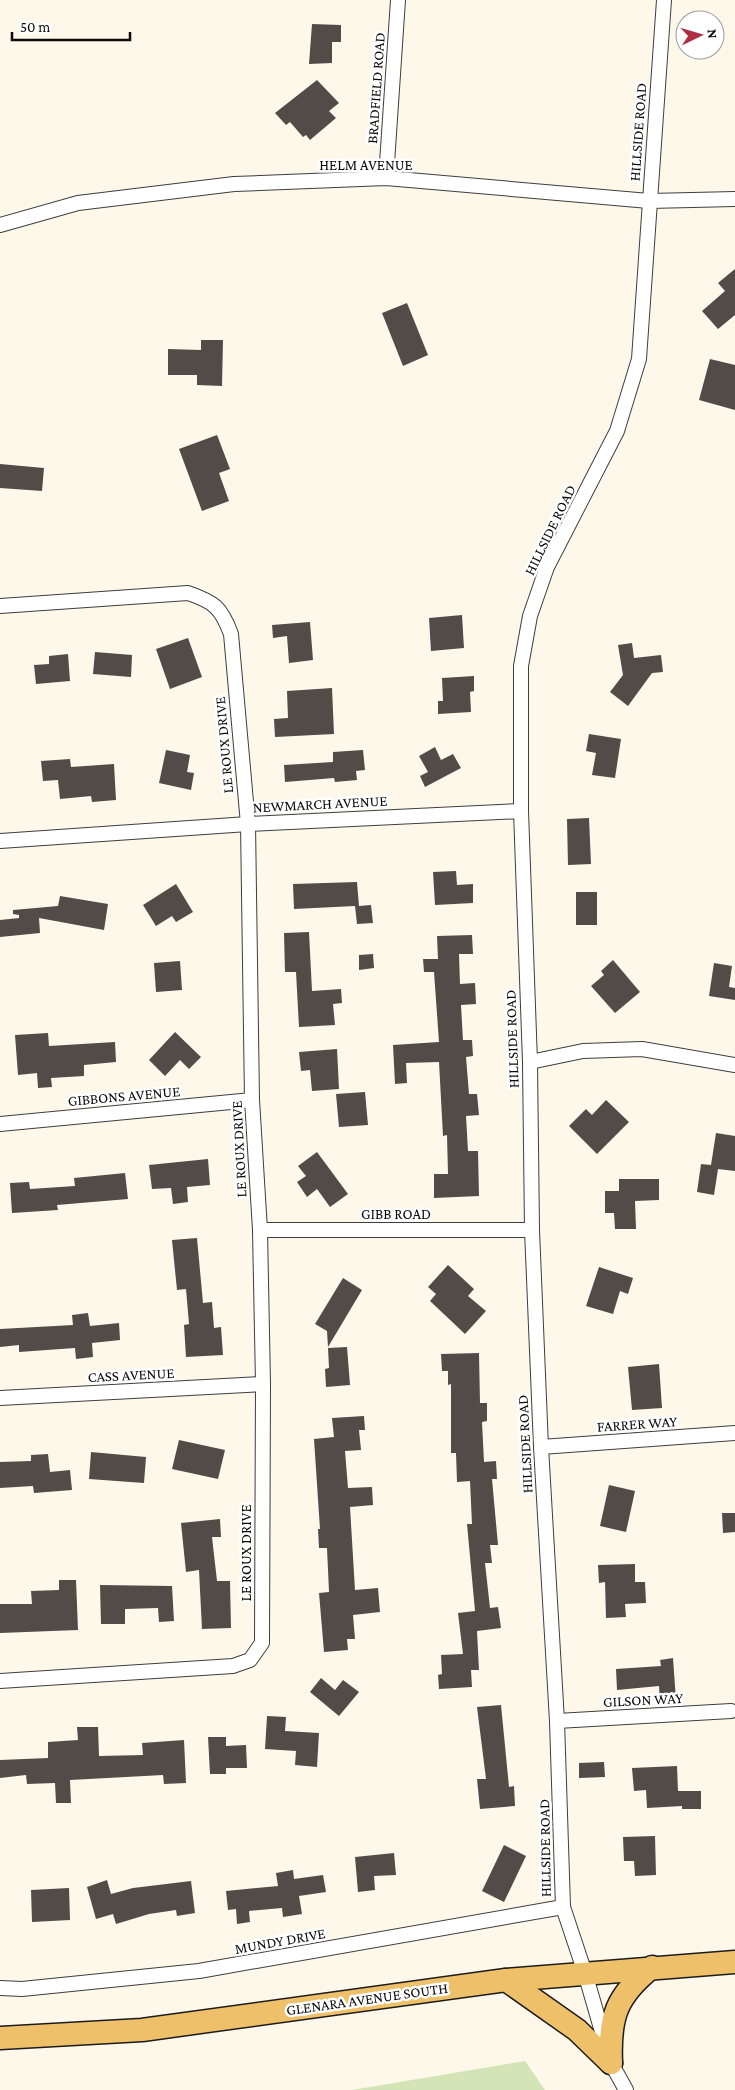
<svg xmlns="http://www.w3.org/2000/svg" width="735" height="2090" viewBox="0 0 735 2090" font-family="'Crimson Pro',serif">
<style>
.green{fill:#d3e5b7}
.building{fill:#534b48}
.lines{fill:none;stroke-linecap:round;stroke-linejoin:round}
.street-casing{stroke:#3e3e3e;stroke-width:16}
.primary-casing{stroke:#1c1c1c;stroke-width:25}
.street{stroke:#fff;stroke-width:14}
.primary{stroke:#eec06a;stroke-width:22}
.labels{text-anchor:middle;stroke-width:5;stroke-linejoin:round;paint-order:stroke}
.street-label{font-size:15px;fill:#0b0b0b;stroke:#fff}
</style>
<rect width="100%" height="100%" fill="#fef8ea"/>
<polygon class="green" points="525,2061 545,2090 352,2090"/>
<g class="building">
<polygon points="312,24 341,25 341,42 332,42 332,63 309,64"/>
<polygon points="317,80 339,103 329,111 336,118 310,140 306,135 303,137 290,122 286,125 275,113"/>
<polygon points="735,269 735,315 718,329 702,311 725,291 718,283"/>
<polygon points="407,303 428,355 403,366 382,313"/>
<polygon points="201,340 223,340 222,386 197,385 197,375 168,375 168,349 201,350"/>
<polygon points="710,359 735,365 735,410 699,400"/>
<polygon points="217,435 230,469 219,473 229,501 202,511 179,449"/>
<polygon points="0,464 44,468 42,491 0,488"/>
<polygon points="462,615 464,648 431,651 429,618"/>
<polygon points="310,622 313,660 289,663 287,636 273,638 272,625"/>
<polygon points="188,638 202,677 170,689 156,649"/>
<polygon points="632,643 634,658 661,655 663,672 652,673 628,706 610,692 623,675 618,645"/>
<polygon points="95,652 132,655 131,677 93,674"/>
<polygon points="68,654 70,681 36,684 34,665 49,664 49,656"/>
<polygon points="474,676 474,691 470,692 471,712 438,714 438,701 443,701 442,678"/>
<polygon points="332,688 334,734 275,737 274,719 288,718 287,691"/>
<polygon points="589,734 621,739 615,778 592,775 596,753 586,751"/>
<polygon points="435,747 441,760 453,754 461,768 425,787 420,776 428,772 419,756"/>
<polygon points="166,750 190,755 187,772 194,773 191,790 159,783"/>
<polygon points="363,750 365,770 356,771 357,780 335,782 334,778 285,782 284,765 333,762 333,752"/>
<polygon points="70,759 71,767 114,764 116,800 92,802 91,796 60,799 58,780 43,781 41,761"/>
<polygon points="589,818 591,864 568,865 567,819"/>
<polygon points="456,871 457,885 473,884 473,903 435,905 433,872"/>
<polygon points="357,882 359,906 371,905 373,923 357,924 355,906 294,909 293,884"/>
<polygon points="176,884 193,912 176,922 172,916 156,926 143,905"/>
<rect x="576" y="892" width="21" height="33"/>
<polygon points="60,896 108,904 104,930 39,918 40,933 0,937 0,920 19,918 19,915 13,914 13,910 58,906"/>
<polygon points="309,932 312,991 341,989 342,1003 333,1004 335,1025 299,1027 296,972 285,972 284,933"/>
<polygon points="472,935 473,954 459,954 460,984 475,983 476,1004 461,1005 463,1040 472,1040 473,1056 466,1057 469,1094 477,1094 479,1115 466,1116 468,1151 478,1151 479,1196 434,1198 434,1174 448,1174 447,1135 443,1136 439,1062 406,1063 407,1083 395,1084 393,1045 439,1042 434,972 424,972 423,959 438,959 437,936"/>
<polygon points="373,954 374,968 359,970 359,955"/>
<polygon points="613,960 640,992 615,1013 591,986 604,975 601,971"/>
<polygon points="180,961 182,990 156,992 154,963"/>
<polygon points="714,963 732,966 729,987 735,988 735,1000 709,996"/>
<polygon points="175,1032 201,1057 189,1069 180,1060 165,1076 149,1060"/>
<polygon points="48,1033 49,1046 115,1042 116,1062 84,1065 84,1076 51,1078 52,1087 38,1088 37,1073 18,1075 15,1035"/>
<polygon points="337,1049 339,1089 312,1091 310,1070 301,1071 299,1052"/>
<polygon points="365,1092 368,1125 339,1127 336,1094"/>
<polygon points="606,1100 629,1122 597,1154 569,1126 586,1109 592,1115"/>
<polygon points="716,1133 735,1136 735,1171 718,1169 714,1195 697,1192 701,1164 711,1165"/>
<polygon points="317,1152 348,1194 330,1207 317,1189 307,1197 297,1182 306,1176 298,1166"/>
<polygon points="208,1159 210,1185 187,1187 188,1202 173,1204 171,1188 152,1189 149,1165"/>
<polygon points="125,1173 128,1199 57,1205 58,1210 12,1213 10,1183 29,1182 30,1189 75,1186 74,1178"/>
<polygon points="619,1179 659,1179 659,1200 635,1201 636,1229 615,1229 614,1213 605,1213 605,1191 619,1191"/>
<polygon points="197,1238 203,1303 212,1302 214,1328 221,1327 223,1355 186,1357 184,1325 189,1324 186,1289 177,1290 172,1240"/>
<polygon points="448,1265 474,1289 468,1296 486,1311 465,1334 430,1301 436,1294 428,1287"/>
<polygon points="599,1267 633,1278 628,1294 620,1291 613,1314 586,1306"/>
<polygon points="343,1278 362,1290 328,1347 327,1331 315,1324"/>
<polygon points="88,1313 90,1326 119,1323 120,1340 92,1343 93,1357 76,1359 75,1348 19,1352 19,1345 0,1347 0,1329 73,1325 72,1315"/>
<polygon points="347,1347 350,1385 326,1387 325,1369 329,1368 328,1348"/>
<polygon points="479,1353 480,1403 487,1403 487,1421 482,1422 484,1462 496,1461 497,1479 492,1479 498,1545 490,1545 492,1563 485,1563 490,1608 498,1607 501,1628 477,1631 479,1670 471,1670 472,1687 439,1689 438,1675 442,1674 441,1655 463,1654 458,1613 475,1611 467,1524 472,1524 470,1481 457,1482 456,1453 451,1453 451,1384 448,1385 448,1371 442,1371 441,1354"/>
<polygon points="659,1364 662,1408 632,1410 628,1367"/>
<polygon points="364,1416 365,1430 359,1430 361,1450 345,1451 348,1488 372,1487 373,1505 350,1507 355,1590 378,1588 380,1612 353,1615 355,1639 347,1639 348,1650 324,1652 319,1593 329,1592 327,1548 319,1548 318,1529 320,1529 314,1439 334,1437 332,1418"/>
<polygon points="179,1440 225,1450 218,1479 172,1469"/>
<polygon points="91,1452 146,1457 144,1483 89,1479"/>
<polygon points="48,1454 50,1472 70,1470 72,1490 34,1493 33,1486 0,1488 0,1462 31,1461 31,1455"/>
<polygon points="609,1485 635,1491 626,1532 600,1526"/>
<polygon points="722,1513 735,1513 735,1532 723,1533"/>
<polygon points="220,1519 221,1537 212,1537 217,1581 230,1581 231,1628 202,1629 199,1570 186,1572 181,1523"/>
<polygon points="635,1564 635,1582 645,1582 646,1603 625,1604 626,1617 606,1618 605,1582 599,1583 598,1565"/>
<polygon points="59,1580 76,1580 78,1630 0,1633 0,1604 32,1604 31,1591 59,1590"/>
<polygon points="100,1585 172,1586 174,1621 159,1622 158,1608 125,1609 125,1624 101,1624"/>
<polygon points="673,1658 676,1700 660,1702 659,1686 617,1690 616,1669 661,1666 660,1660"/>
<polygon points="321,1678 335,1690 343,1680 359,1692 339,1716 310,1692"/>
<polygon points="501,1705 509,1787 514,1786 515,1806 480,1809 477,1779 486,1779 477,1707"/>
<polygon points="267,1716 286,1717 285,1731 319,1733 317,1767 295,1765 296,1751 265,1749"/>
<polygon points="77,1727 98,1727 99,1756 143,1755 142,1743 184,1740 186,1783 164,1784 163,1775 70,1780 71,1803 56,1803 55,1783 27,1784 26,1775 0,1778 0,1760 48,1758 48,1742 78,1740"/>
<polygon points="208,1737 226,1737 226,1746 246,1745 247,1768 226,1768 226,1774 210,1774"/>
<polygon points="604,1762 605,1777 579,1778 579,1763"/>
<polygon points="677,1766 678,1791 701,1791 701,1809 682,1809 682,1806 647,1808 646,1790 634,1791 632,1768"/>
<polygon points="655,1836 656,1875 635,1876 634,1861 624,1861 623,1837"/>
<polygon points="504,1845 526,1856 504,1902 482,1891"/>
<polygon points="394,1853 396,1875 374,1876 375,1890 358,1892 355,1857"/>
<polygon points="293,1870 294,1879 323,1875 326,1892 299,1896 302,1914 283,1917 282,1908 249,1911 250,1922 237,1924 236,1909 228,1910 226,1891 278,1886 276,1873"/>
<polygon points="107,1880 111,1894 133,1888 191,1881 195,1913 177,1916 176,1910 149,1914 116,1924 113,1914 96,1919 87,1887"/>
<polygon points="69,1888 70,1920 32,1922 31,1890"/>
</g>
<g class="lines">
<defs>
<g id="street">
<polyline points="386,178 398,0"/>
<polyline points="0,225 78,203 234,184 386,178 649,201 735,199"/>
<path d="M0,606L188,593C214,602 221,607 231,634L248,824L252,1100L260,1230L263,1384L262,1643L250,1660L233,1666L0,1681"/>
<polyline points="0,841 248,824 521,811"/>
<polyline points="530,1062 583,1051 642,1049 735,1065"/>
<polyline points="0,1124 252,1100"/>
<polyline points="260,1230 532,1230"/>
<polyline points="0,1398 263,1384"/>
<polyline points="541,1447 735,1433"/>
<polyline points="557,1721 731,1711"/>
<polyline points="0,1988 22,1989 199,1971 563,1907"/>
<polyline points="626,2090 611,2063 585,1973 563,1907 557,1721 541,1447 532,1230 530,1062 521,811 521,666 530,616 547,567 617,431 639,359 664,0"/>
</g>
<g id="primary">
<polyline points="506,1980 577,2030 611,2063"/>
<polyline points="0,2038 142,2030 506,1980 735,1962"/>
<path d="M611,2063C609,2017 616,1996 652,1967"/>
</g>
</defs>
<use href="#street" class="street-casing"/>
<use href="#primary" class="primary-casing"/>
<use href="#street" class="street"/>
<use href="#primary" class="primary"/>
</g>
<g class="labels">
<g class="street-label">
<text transform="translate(376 88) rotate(-86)" y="5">BRADFIELD ROAD</text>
<text transform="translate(638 132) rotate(-86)" y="5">HILLSIDE ROAD</text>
<text x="366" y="170">HELM AVENUE</text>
<text transform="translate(550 530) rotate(-64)" y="5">HILLSIDE ROAD</text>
<text transform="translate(224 745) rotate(-95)" y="5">LE ROUX DRIVE</text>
<text transform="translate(320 804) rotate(-3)" y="5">NEWMARCH AVENUE</text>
<text transform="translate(512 1039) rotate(-92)" y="5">HILLSIDE ROAD</text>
<text transform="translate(124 1096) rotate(-5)" y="5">GIBBONS AVENUE</text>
<text transform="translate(239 1149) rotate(-93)" y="5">LE ROUX DRIVE</text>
<text x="396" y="1219">GIBB ROAD</text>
<text transform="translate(131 1375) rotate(-3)" y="5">CASS AVENUE</text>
<text transform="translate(637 1424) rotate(-4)" y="5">FARRER WAY</text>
<text transform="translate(525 1444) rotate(-93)" y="5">HILLSIDE ROAD</text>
<text transform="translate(246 1553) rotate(-90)" y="5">LE ROUX DRIVE</text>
<text transform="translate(643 1700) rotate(-3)" y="5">GILSON WAY</text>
<text transform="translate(545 1848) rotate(-91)" y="5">HILLSIDE ROAD</text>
<text transform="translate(280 1941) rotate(-10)" y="5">MUNDY DRIVE</text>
<text transform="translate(367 1999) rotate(-8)" y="5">GLENARA AVENUE SOUTH</text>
</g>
</g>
<g transform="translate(700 35) rotate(85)"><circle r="24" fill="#ffffff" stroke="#9d9d9d"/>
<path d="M0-4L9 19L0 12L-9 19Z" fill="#b02e42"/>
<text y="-8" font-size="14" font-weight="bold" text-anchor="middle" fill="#0b0b0b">N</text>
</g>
<path d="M12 32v8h118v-8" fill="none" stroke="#0b0b0b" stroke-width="2.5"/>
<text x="20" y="32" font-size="15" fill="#0b0b0b" stroke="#ffffff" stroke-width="4" paint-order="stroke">50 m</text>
</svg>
